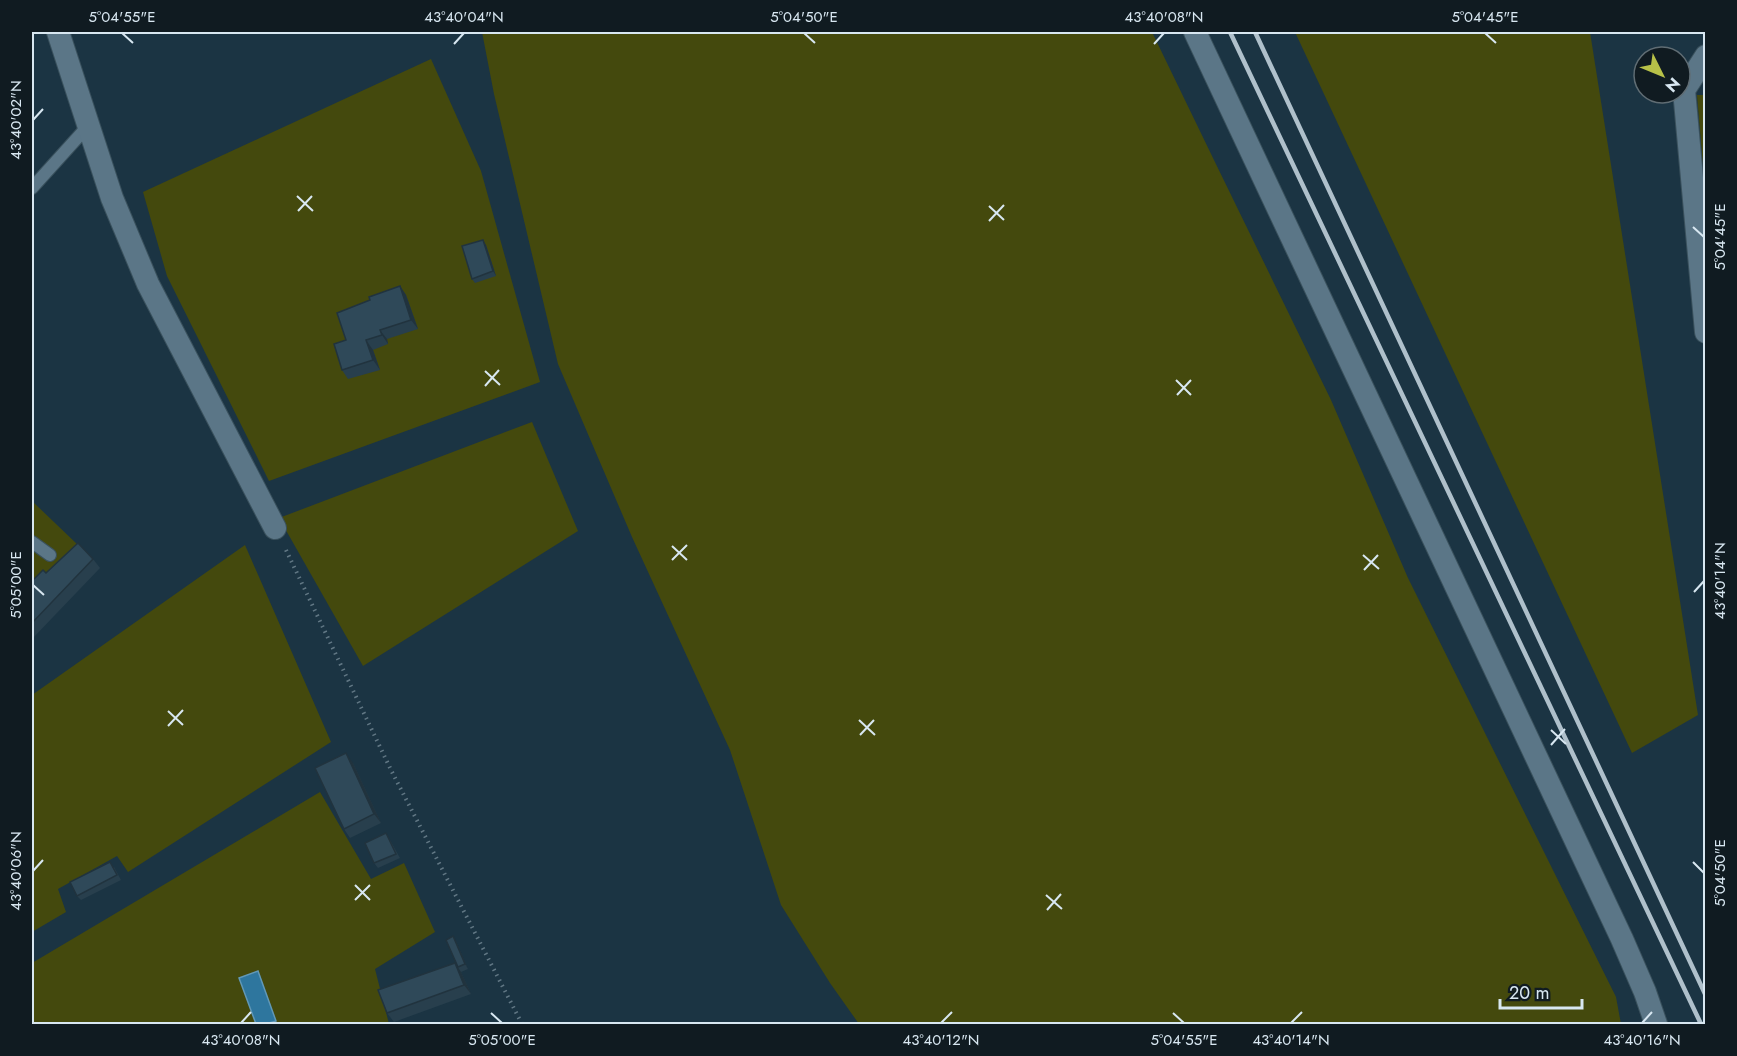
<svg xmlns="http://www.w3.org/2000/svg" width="1737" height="1056" viewBox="0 0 1737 1056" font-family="Jost,sans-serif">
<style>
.green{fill:#44490d}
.water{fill:#2e769e;stroke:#6198b7;stroke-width:1.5}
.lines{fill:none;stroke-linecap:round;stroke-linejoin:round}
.service-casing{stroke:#3a515d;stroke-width:14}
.minor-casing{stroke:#3a515d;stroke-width:24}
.path{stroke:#617784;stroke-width:4;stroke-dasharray:1.5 4.5;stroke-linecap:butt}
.service{stroke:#5b7687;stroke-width:12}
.minor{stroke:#5b7687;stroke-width:22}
.rail{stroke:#afc0cb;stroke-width:4.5}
.wall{fill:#283f4d}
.shaded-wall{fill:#21333e}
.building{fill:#2f4959;stroke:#21333e;stroke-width:1.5}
.ticks{fill:none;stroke:#d8e7f1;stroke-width:2}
.neatline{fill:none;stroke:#d8e7f1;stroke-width:2}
.ticks-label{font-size:15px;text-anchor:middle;fill:#d8e7f1}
</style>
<rect width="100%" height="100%" fill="#1b3443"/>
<g class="green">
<polygon points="482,32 1152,32 1213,158 1331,400 1408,578 1616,997 1621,1024 859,1024 830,983 781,905 730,750 632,537 558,364 494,94"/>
<polygon points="1295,32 1590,32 1698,715 1632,753"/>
<polygon points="431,59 481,171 540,382 269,481 167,276 143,192"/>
<polygon points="1697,95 1705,95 1705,190"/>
<polygon points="532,422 578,531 363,666 279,518"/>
<polygon points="32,501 79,546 32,590"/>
<polygon points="245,545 331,742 128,872 117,856 58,889 66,912 32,932 32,695"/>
<polygon points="320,792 371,879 404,863 435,932 375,969 389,1024 32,1024 32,963"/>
</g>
<polygon class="water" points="258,971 276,1021 266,1024 256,1024 239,978"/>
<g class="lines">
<defs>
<g id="service">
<polyline points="32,188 88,126"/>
<polyline points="32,542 50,555"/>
</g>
<g id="minor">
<polyline points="58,32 112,198 148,284 275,528"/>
<polyline points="1195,32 1622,939 1645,992 1656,1024"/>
<polyline points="1706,56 1684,90 1706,332"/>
</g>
</defs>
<use href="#service" class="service-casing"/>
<use href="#minor" class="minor-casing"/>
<polyline class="path" points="286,550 391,770 522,1024"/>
<use href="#service" class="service"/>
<use href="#minor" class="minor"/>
<g class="rail">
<polyline points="1230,32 1701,1024"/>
<polyline points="1255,32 1706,996"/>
</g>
</g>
<g class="wall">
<polygon points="486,245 496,276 475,283 472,279"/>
<polygon points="400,286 406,295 418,329 387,339 388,344 373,350 380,370 348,379 342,370 346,340 370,300"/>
<polygon points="93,559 100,568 32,639 32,581 46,573"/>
<polygon points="353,763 381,823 350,838 344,829"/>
<polygon points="386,833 400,858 378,868 374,863"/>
<polygon points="114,867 121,880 81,900 77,896"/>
<polygon points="456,941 468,969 461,972 471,994 394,1022 387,1013 458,967"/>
</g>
<g class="shaded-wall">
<polygon points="483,240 486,245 496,276 493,271"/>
<polygon points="400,286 406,295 418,329 411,320"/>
<polygon points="380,330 387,339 388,344 382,335"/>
<polygon points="366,340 373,350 380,370 373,360"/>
<polygon points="346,753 353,763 381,823 374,814"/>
<polygon points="453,936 456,941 468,969 465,964"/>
<polygon points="455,963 461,972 471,994 464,985"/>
</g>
<g class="building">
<polygon points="483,240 493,271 472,279 462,246"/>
<polygon points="400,286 411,320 380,330 382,335 366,340 373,360 342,370 334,344 346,340 337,313 370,300 369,297"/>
<polygon points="78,543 93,559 32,623 32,596 33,594 32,592 32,581 43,570 46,573"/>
<polygon points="346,753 374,814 344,829 315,768"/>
<polygon points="386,833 396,854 374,863 365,843"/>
<polygon points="110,862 117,875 77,896 70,882"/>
<polygon points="453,936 465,964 458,967 446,940"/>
<polygon points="455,963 464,985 387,1013 378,990"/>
</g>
<path class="ticks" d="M122,33L133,43M804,33L815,43M1485,33L1496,43M454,44L464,33M1154,44L1164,33M33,120L43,109M297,196L313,211M989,206L1004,220M298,211L312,196M989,221L1004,205M1693,227L1704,237M485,371L500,385M1176,380L1191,395M485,386L499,370M1177,395L1191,380M672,546L687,560M1363,555L1379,569M672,560L687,545M1364,570L1378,555M33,585L44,595M1694,592L1704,581M168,711L183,725M859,720L875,735M168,726L183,710M1551,730L1566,744M860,735L874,720M1551,745L1565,729M1693,862L1704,873M33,871L43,860M355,885L370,900M1046,895L1062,909M355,900L370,885M1047,910L1061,894M491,1013L502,1023M1173,1013L1184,1023M241,1023L251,1012M941,1023L952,1012M1291,1023L1302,1012M1642,1023L1652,1012"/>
<rect width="1737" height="1056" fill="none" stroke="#101b21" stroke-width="66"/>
<g transform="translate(1662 75) rotate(133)"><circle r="28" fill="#101b21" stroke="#606d74" stroke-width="1.5"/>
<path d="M0-4.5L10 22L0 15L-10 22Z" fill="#b7c148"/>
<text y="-9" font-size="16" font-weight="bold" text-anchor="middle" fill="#d8e7f1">N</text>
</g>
<path d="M1500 999v9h82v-9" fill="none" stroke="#d8e7f1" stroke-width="3"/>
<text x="1509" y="999" font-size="18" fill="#d8e7f1" stroke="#101b21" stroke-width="4.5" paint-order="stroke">20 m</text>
<rect x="33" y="33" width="1671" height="990" class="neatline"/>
<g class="ticks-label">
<text x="122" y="22">5°04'55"E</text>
<text x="464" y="22">43°40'04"N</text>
<text x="804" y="22">5°04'50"E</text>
<text x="1164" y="22">43°40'08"N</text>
<text x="1485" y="22">5°04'45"E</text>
<text transform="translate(16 120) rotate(-90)" y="5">43°40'02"N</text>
<text transform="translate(1720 237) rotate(-90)" y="5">5°04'45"E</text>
<text transform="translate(1720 581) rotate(-90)" y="5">43°40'14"N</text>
<text transform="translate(16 585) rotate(-90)" y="5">5°05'00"E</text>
<text transform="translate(16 871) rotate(-90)" y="5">43°40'06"N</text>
<text transform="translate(1720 873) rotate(-90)" y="5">5°04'50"E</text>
<text x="241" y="1045">43°40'08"N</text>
<text x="502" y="1045">5°05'00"E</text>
<text x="941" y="1045">43°40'12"N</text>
<text x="1184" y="1045">5°04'55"E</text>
<text x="1291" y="1045">43°40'14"N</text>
<text x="1642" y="1045">43°40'16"N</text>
</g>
</svg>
